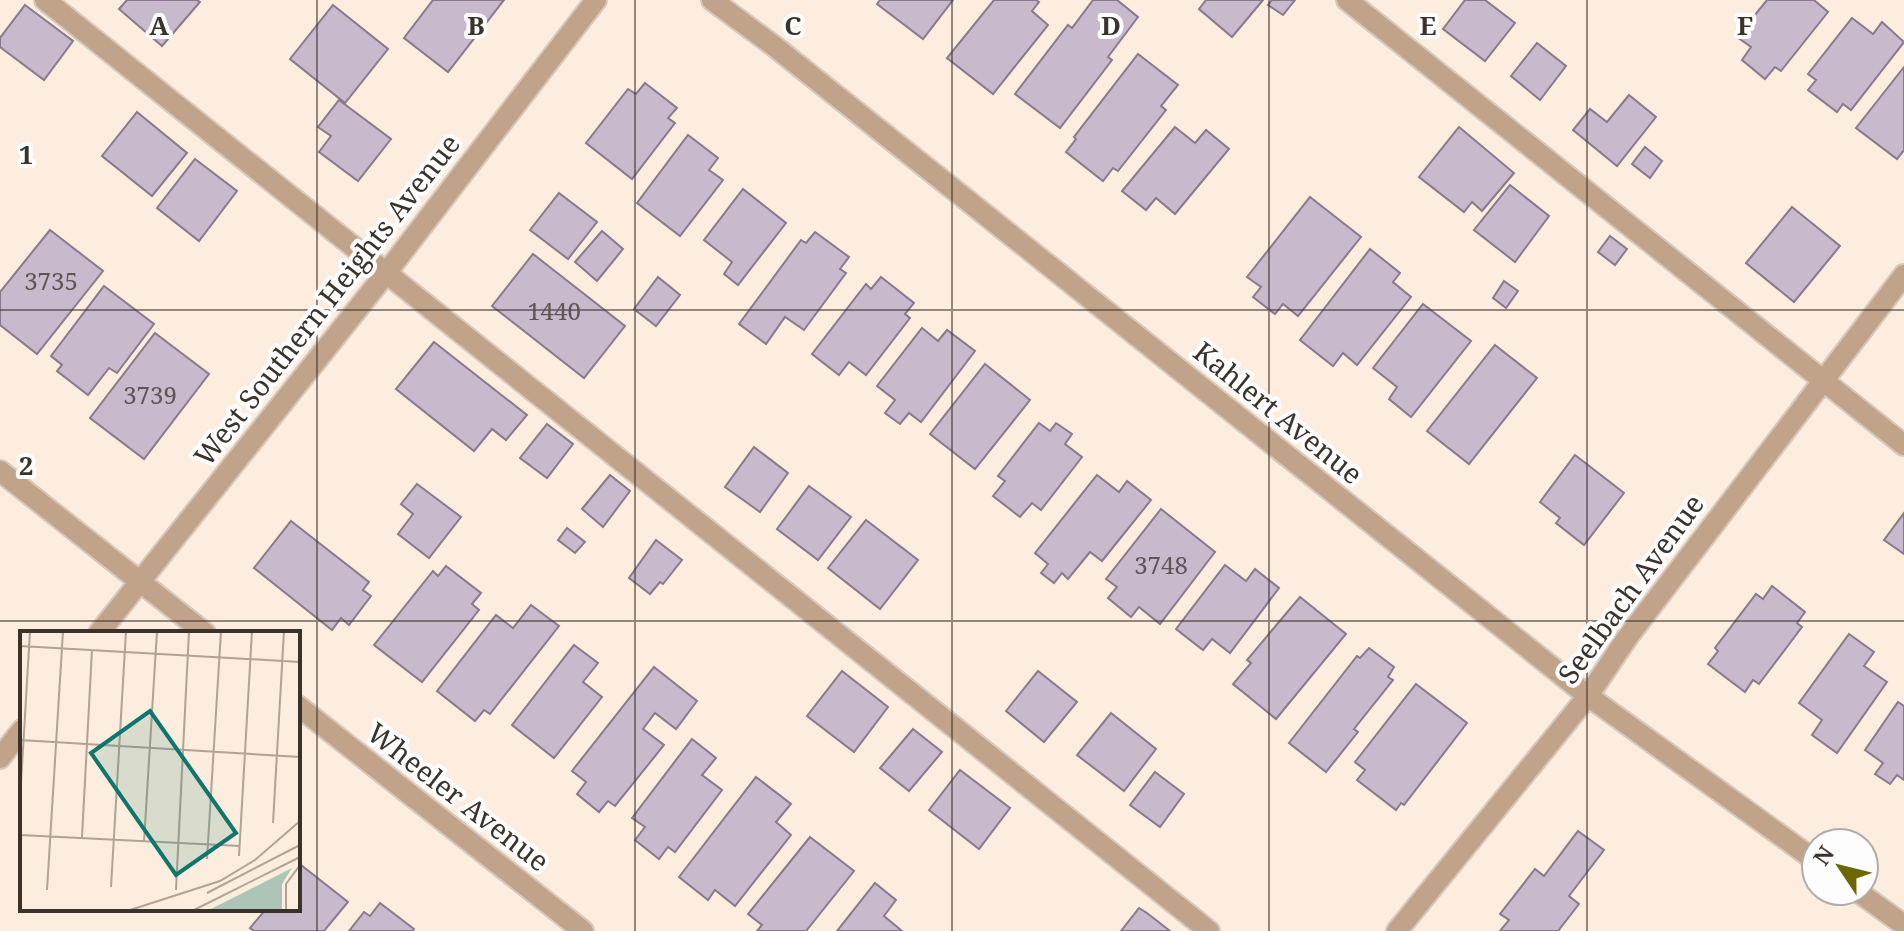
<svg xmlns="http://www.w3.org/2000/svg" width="1904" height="931" viewBox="0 0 1904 931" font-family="'Noto Serif',serif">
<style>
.building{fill:#c8b9cd;stroke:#887a8c;stroke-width:2}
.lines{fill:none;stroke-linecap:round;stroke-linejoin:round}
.service-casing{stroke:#d6c8bb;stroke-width:24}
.minor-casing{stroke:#d6c8bb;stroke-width:24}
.service{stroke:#c0a389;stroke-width:20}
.minor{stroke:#c0a389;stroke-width:20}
.grid{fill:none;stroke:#3a332c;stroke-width:2;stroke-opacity:0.55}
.labels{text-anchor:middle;stroke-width:8;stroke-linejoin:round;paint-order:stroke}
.number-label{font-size:24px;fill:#5e5454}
.street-label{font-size:28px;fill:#3a332c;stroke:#fdfdfd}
.inset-road{fill:none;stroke:#afa397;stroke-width:2}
.view{fill:#0f766e;fill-opacity:0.15;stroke:#0f766e;stroke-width:4}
.inset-edge{fill:none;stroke:#3a332c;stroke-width:4}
.grid-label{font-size:26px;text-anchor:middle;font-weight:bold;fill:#3a332c;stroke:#fdfdfd;stroke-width:8;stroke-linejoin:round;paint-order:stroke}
</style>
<rect width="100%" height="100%" fill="#fdeddf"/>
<g class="building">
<polygon points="127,0 197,0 200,2 162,46 119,9"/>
<polygon points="433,0 504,0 448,72 404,38"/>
<polygon points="880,0 953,0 923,39 877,4"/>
<polygon points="994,0 1036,0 1039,2 1032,11 1048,25 993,94 947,58"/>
<polygon points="1093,0 1117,0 1138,17 1108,57 1112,60 1060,128 1015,94 1068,25 1072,28"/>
<polygon points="1263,0 1232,37 1199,9 1206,0"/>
<polygon points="1272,0 1295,0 1283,15 1268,5"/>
<polygon points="1465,0 1485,0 1515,23 1485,61 1443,29"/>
<polygon points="1767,0 1814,0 1828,12 1781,71 1775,67 1765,79 1742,60 1751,47 1737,37"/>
<polygon points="25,5 73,41 44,80 0,47 0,38"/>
<polygon points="333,5 388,49 345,103 290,59"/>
<polygon points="1852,18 1873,34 1882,22 1904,42 1851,110 1843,104 1837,112 1808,90 1816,80 1808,74"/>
<polygon points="1537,43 1566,66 1540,100 1511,76"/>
<polygon points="1138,54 1178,85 1161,106 1166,110 1118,171 1113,168 1103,181 1066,152 1076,139 1074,137"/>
<polygon points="1904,67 1904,150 1897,159 1856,128"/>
<polygon points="645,83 677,108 668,118 675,123 632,179 586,143 628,89 636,94"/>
<polygon points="1629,95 1656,117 1617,166 1573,130 1590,109 1607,122"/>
<polygon points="339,100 391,139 358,181 319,152 331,136 318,127"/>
<polygon points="137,112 187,153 152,196 102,156"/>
<polygon points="1175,127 1195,143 1206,130 1229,149 1175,214 1156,198 1146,210 1122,191"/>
<polygon points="1459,127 1514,173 1482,211 1472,202 1464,212 1419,177"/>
<polygon points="688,135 718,158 709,170 723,180 680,236 637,203"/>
<polygon points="1645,147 1662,161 1650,178 1632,164"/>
<polygon points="195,159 237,191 199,241 157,208"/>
<polygon points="1510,185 1549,216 1515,262 1474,230"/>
<polygon points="743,189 786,223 738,285 724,274 732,262 704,240"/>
<polygon points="559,193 597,222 568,259 530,230"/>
<polygon points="1310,197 1361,237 1298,316 1283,304 1275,314 1253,297 1261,287 1247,277"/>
<polygon points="1792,207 1840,246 1794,302 1746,263"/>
<polygon points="50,230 103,271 37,354 0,325 0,292"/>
<polygon points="602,231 623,249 597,281 575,262"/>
<polygon points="815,232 849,257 840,269 846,273 804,330 785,317 766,344 739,324 801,240 806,243"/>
<polygon points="1610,236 1627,249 1615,265 1598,252"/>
<polygon points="1370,249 1400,273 1393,282 1411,297 1357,365 1343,353 1333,366 1300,340"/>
<polygon points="533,254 625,326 584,378 492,306"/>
<polygon points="658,277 680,295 656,326 634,309"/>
<polygon points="881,277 914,303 905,314 910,318 866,375 849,362 839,375 812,354 866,284 871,289"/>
<polygon points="1504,281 1518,291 1506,308 1493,298"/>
<polygon points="104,286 154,324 117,373 109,368 88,395 57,371 62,365 51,356"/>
<polygon points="1423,304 1471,341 1411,417 1389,399 1397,387 1373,368"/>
<polygon points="922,328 938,341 947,330 975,351 921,422 909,413 900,424 885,413 895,400 877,386"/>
<polygon points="155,333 209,374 144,459 90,418"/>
<polygon points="434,342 527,415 506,440 492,429 474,451 396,389"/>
<polygon points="1495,345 1537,378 1469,464 1427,431"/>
<polygon points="985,364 1030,400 975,469 930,434"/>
<polygon points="1039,423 1050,431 1056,423 1072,434 1065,444 1082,457 1041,510 1032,503 1020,517 993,496 1005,481 998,476"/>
<polygon points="547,424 573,444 547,478 520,458"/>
<polygon points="754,447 788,473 760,512 725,487"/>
<polygon points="1575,455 1624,493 1584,545 1556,523 1560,518 1540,502"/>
<polygon points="610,475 630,491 603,527 582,509"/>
<polygon points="1097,475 1119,492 1127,481 1151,500 1102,561 1090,552 1068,579 1062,573 1054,583 1041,573 1048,564 1035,553"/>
<polygon points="417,484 461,517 429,558 398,534 413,514 401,504"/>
<polygon points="809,486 851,517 818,560 777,529"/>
<polygon points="1161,509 1215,552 1160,624 1139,607 1131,617 1108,598 1117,587 1106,579"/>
<polygon points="1904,513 1904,554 1884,540"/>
<polygon points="866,520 918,560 880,609 828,568"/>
<polygon points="291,521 369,582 363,590 371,596 349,625 341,618 332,630 254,568"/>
<polygon points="567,528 585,542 575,553 558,540"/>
<polygon points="656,540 682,560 663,584 660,582 650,594 629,578"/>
<polygon points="1225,565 1246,581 1255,569 1279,588 1230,653 1212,639 1203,650 1176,629"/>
<polygon points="446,566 481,593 472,604 479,610 422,682 374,645 433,571 438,576"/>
<polygon points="1772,586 1805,612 1797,623 1802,627 1759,684 1753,680 1745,692 1708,664 1718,651 1715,648 1756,594 1763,599"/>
<polygon points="1300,597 1346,634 1276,719 1233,684 1251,663 1247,660"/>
<polygon points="531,605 559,626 490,714 484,710 475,721 437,691 496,615 513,628"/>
<polygon points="1849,634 1874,652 1864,666 1887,682 1837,753 1812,735 1822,720 1799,703"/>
<polygon points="574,645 598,663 583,682 602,697 554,758 512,725"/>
<polygon points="1369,648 1394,667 1388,677 1393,680 1354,729 1358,732 1326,772 1289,743 1357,656 1360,658"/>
<polygon points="654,667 697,701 676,729 655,713 643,729 664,745 615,806 608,801 599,812 577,794 586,782 572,771"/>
<polygon points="842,671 888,707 854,752 807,716"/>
<polygon points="1038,671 1077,702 1044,742 1006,711"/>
<polygon points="1416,684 1467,723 1404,805 1401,803 1396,810 1357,780 1365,770 1355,762"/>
<polygon points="1898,702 1904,706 1904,780 1897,775 1890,784 1875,774 1883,763 1865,750"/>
<polygon points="1111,713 1156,749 1124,791 1077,755"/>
<polygon points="913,729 942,752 909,791 880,768"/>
<polygon points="692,739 716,758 702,775 722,790 675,852 668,847 659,859 635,840 645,827 632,818"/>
<polygon points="960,770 1010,808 979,849 929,810"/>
<polygon points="1155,772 1184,794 1160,827 1130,805"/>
<polygon points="756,777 791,804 776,822 791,835 735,906 715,890 708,900 679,877"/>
<polygon points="1578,831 1604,850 1569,896 1579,904 1558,931 1500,931 1509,920 1500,914 1535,869 1544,876"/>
<polygon points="810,837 854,871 806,931 757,931 762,925 748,914"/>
<polygon points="301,865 348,902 324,931 254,931 250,928 266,909 298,909 298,868"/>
<polygon points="875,883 896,900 884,916 902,931 837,931"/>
<polygon points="380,903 414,929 413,931 349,931 364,912 370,916"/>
<polygon points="1139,908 1147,913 1170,931 1121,931"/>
</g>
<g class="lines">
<defs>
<g id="service">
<polyline points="45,0 1209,931"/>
<polyline points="1347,0 1904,445"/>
</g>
<g id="minor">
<polyline points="712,0 774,46 1588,696 1816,861"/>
<polyline points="0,471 205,633"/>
<polyline points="99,633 387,272 596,0"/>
<polyline points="298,706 583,931"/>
<polyline points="0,758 22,730"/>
<polyline points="1857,891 1904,925"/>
<polyline points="1397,931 1588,696 1627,638 1904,275"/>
</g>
</defs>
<use href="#service" class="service-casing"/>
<use href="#minor" class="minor-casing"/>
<use href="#service" class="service"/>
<use href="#minor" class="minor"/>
</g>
<path class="grid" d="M317,0V931M635,0V931M952,0V931M1269,0V931M1587,0V931M0,310H1904M0,621H1904"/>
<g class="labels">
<g class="number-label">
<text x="51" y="290">3735</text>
<text x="554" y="320">1440</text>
<text x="150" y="404">3739</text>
<text x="1161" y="574">3748</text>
</g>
<g class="street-label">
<text transform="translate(327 300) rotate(-52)" y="10">West Southern Heights Avenue</text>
<text transform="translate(1278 413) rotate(39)" y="10">Kahlert Avenue</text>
<text transform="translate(1631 589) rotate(-54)" y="10">Seelbach Avenue</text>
<text transform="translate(458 797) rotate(38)" y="10">Wheeler Avenue</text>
</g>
</g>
<g transform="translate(20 631)">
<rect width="280" height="280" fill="#fdeddf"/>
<path d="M272,237L262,253V280H187Z" fill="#adc5b7"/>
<path class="inset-road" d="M0,15L280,31M0,109L280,126M0,169L10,0M253,192L264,0M0,204L220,215M62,206L72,19M124,211L137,0M219,225L232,0M187,228L201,0M91,256L106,0M27,259L43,0M156,259L169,0M187,262L280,214M107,280L200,250L235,229L280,190M172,280L280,226M266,280V253L280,234"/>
<path class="view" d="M130,80L216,202L156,244L71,122Z"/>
<rect width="280" height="280" class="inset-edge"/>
</g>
<g class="grid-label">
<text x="159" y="35">A</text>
<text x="476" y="35">B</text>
<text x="793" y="35">C</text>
<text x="1111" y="35">D</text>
<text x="1428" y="35">E</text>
<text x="1745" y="35">F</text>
<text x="26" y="164">1</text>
<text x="26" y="475">2</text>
</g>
<g transform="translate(1840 867) rotate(305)"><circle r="38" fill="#fdfdfd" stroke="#afaca9" stroke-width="2"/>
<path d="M0-6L14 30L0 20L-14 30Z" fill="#6b6801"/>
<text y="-12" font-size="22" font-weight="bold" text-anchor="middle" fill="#3a332c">N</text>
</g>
</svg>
